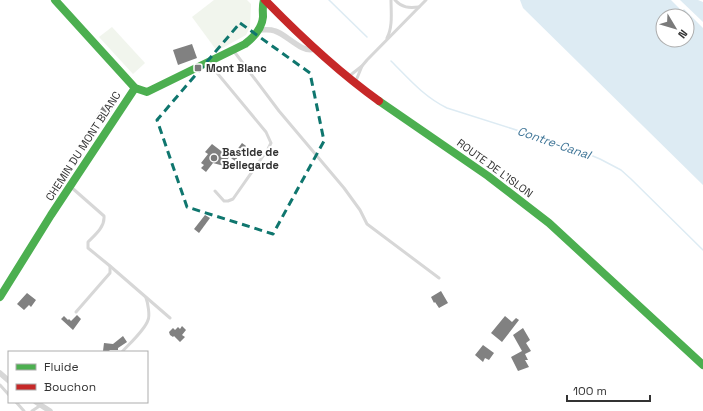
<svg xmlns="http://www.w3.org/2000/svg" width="703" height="411" viewBox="0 0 703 411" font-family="'Space Grotesk',sans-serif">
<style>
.green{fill:#f1f5ed}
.water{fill:#ddebf3;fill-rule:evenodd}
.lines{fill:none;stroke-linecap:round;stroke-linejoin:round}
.stream{stroke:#ddebf3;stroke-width:1.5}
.building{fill:#818181}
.lane{stroke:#d7d7d7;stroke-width:3}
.street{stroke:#d7d7d7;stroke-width:5.5}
.fast{stroke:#4caf50;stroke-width:8}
.jam{stroke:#c62828;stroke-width:8}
.marked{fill:none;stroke:#0f766e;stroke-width:3;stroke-dasharray:8 5;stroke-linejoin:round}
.poi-dot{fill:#7a7a7a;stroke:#fff;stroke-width:1.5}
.labels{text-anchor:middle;stroke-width:4;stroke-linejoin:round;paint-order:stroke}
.poi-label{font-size:11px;font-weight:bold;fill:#333;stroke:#fff;text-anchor:start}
.street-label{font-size:11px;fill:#333;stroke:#fff}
.water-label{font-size:12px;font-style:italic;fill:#3f7597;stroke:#fff}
</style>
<rect width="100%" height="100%" fill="#fff"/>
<g class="green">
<polygon points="214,0 247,0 251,4 250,27 246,35 217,51 192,17"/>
<polygon points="112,27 145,63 133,74 99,37"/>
</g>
<g class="water">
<path d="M520,0H671L682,11L684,9L703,28V185L523,8ZM663,16H687V40H663Z"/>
<polygon points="680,0 698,0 703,2 703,22"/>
</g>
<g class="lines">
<g class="stream">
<polyline points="329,0 367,37"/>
<path d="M391,61C408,78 424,97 447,108L576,149L600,159L621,170L631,179L703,250"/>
</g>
</g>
<g class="building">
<polygon points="192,44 197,58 178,65 173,50"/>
<polygon points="104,104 112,110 102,123 95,118"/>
<polygon points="242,143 246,146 235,161 231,158"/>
<polygon points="212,144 229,157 224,166 213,163 206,172 201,168 204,165 201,163 208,154 205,152"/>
<polygon points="205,215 210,218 199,233 194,229"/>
<polygon points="441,291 448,303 439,308 435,302 434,303 431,297"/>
<polygon points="27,293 36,300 31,307 29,305 24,310 17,304"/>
<polygon points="77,315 81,319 73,330 61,319 64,316 68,320 69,319 71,321"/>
<polygon points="505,316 512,322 516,318 519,320 502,342 491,333"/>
<polygon points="182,326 186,330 182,335 185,337 180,342 174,336 173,337 170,335 169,332 173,328 175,330 178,327 180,329"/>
<polygon points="523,328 530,340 526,343 531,351 525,354 528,360 525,360 529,367 518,371 511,357 522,351 513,335"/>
<polygon points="123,336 127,342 118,348 118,350 110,350 109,351 103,351 104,343 113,344"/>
<polygon points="483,345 494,353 489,360 485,358 483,362 475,355"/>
</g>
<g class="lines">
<g class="lane">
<path d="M395,0C402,8 409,8 419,7"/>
<path d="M387,38C393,27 391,12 391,0"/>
<polyline points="233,50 279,111 344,188 360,210 367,224 439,278"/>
<polyline points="208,62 266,132 271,143 268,149 233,199 228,201 224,201 215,191"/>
<polyline points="348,77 362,66"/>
<polyline points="355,83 362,66 367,60 426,0"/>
<path d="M71,187L104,216C105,227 95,235 88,242V248L110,266L170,318"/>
<polyline points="76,312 110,273 110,266"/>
<path d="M122,352C129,344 145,330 148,320C150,316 148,303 146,298"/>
<polyline points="0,385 9,395"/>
<polyline points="16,402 24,411"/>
<polyline points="32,411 41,405"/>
</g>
<g class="street">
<path d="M259,30C265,30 270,29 275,31C286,34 303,54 314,49"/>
<polyline points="0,373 9,381"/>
<polyline points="36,402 50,411"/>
</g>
<g class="fast">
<path d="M55,0L135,88L147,92L245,44C254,37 262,29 263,17C263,11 262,6 264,0"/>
<polyline points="379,101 488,176 549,223 703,365"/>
<polyline points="0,297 51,215 135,88"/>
</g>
<path class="jam" d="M265,0C301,37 337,71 379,101"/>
</g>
<path class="marked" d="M240,23L310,73L324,141L273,234L187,207L157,120Z"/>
<g class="poi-dot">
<rect x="194" y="64" width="8" height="8" rx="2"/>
<circle cx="214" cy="158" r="4"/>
</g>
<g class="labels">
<g class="poi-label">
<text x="206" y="72">Mont Blanc</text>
<text x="222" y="156">Bastide de<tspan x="222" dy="13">Bellegarde</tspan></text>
</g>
<g class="street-label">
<text transform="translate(83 146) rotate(-57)" y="4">CHEMIN DU MONT BLANC</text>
<text transform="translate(495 168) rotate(36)" y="4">ROUTE DE L'ISLON</text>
</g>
<g class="water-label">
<text transform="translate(554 143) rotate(19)" y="4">Contre-Canal</text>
</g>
</g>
<rect x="8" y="351" width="140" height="52" fill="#ffffff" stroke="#adadad"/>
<rect x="16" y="364" width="20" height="6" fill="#4caf50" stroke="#adadad"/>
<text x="44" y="371" font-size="12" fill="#333333">Fluide</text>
<rect x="16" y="384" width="20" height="6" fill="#c62828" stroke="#adadad"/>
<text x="44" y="391" font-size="12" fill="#333333">Bouchon</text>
<g transform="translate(675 28) rotate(128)"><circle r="19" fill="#ffffff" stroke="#adadad"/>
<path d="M0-3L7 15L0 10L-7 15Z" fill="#7a7a7a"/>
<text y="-6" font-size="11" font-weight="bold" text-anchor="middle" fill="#333333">N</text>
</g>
<path d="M567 395v6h83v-6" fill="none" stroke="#333333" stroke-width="2"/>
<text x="573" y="395" font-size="12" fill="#333333" stroke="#ffffff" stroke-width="3" paint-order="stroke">100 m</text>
</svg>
